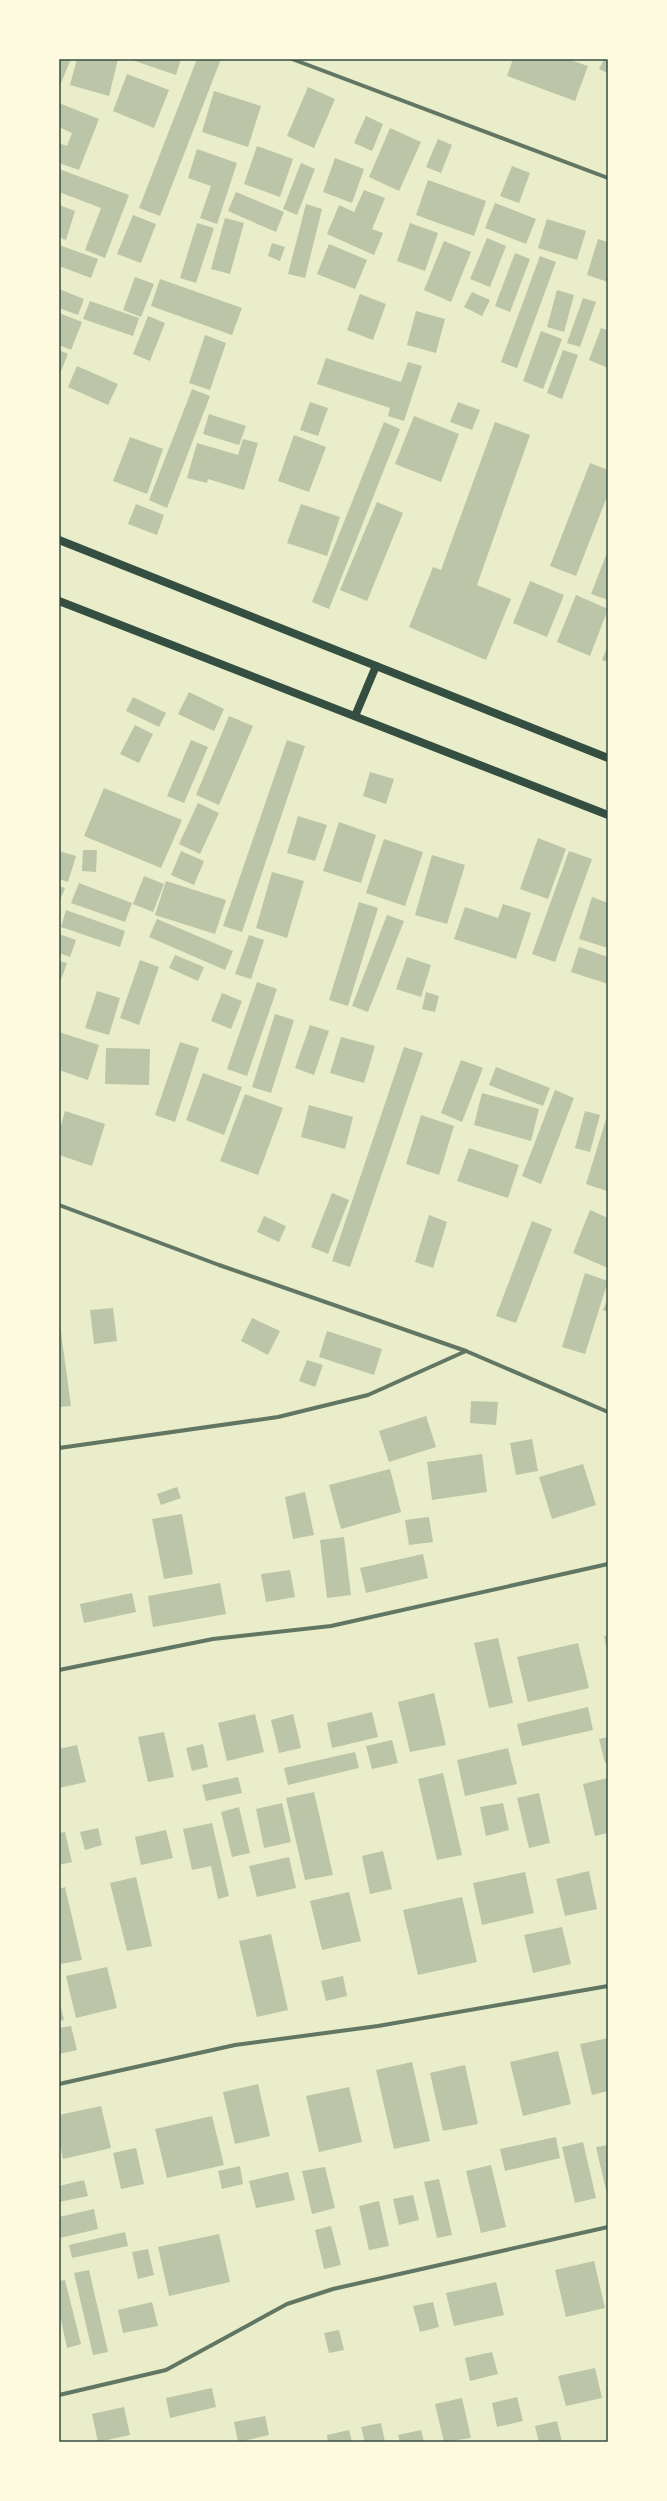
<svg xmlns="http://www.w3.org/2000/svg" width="667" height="2501" viewBox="0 0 667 2501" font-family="'Open Sans',sans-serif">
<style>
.building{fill:#bcc5a7}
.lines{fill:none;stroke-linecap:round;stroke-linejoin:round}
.minor{stroke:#617663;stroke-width:4}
.secondary{stroke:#344e41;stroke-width:8}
.neatline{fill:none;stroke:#344e41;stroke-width:1.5}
</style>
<rect width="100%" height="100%" fill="#e9edc9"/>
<g class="building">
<polygon points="59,59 71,59 59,88"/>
<polygon points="77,59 118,59 109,96 70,85"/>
<polygon points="129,59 181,59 176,75"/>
<polygon points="197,59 221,59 160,216 139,208"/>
<polygon points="513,59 567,59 588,66 575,101 507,76"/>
<polygon points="604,59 608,59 608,73 599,69"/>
<polygon points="127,74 169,90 154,128 113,111"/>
<polygon points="308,87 335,99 314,148 287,136"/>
<polygon points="214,91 261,106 248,147 202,132"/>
<polygon points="59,103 99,119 79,170 59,163 59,143 67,146 72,133 59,127"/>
<polygon points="366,116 383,124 372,151 354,143"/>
<polygon points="390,128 421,142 399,191 369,177"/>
<polygon points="438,139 452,145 441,173 426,167"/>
<polygon points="257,146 293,159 280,197 244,184"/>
<polygon points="197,149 237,163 217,224 200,218 211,186 188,178"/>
<polygon points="335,158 364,169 352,203 323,192"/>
<polygon points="301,163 315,169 297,215 283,209"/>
<polygon points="512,166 530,173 519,203 500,196"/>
<polygon points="59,169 129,195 105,258 85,250 101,208 59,192"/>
<polygon points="428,180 486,201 474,236 416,215"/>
<polygon points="364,190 385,198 372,229 383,233 374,255 327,234 339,205 354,212"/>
<polygon points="236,192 284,212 276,232 228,211"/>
<polygon points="495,203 536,219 526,244 485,228"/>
<polygon points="306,204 322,209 305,278 288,274"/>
<polygon points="59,205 75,211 66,240 59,237"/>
<polygon points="133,215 156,224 141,263 117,254"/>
<polygon points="225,218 244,223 230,274 211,269"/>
<polygon points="547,219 586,231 577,260 538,248"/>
<polygon points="197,223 214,228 196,283 180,278"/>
<polygon points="410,223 438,233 425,271 397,261"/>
<polygon points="487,238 506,246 490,287 470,279"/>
<polygon points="598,239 608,242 608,282 587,275"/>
<polygon points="444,241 471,252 451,302 424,290"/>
<polygon points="272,243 285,247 280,261 268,256"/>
<polygon points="329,244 367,260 355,289 317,274"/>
<polygon points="59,245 98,259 91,278 59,266"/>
<polygon points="515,253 530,259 510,312 495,306"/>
<polygon points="540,256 556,262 517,368 501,362"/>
<polygon points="135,277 154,284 141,317 123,310"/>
<polygon points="160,279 242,308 232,335 151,306"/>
<polygon points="59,289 84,299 78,315 59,308"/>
<polygon points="557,290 574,295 564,332 547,327"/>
<polygon points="472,292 490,300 482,316 464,307"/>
<polygon points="360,294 386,304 373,340 347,330"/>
<polygon points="583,298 596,302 580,347 567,343"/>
<polygon points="90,301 139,318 133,336 83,319"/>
<polygon points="416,311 445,319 436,353 407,345"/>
<polygon points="59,313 82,322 71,350 59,345"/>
<polygon points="148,316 165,323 150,361 133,354"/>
<polygon points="601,328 608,330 608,368 589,360"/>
<polygon points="541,331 562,339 543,389 523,381"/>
<polygon points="205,335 226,343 210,390 189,383"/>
<polygon points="59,350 68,354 59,376"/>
<polygon points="563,350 578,355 562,399 547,393"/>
<polygon points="326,358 401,382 408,362 422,366 404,421 388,416 390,408 317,384"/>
<polygon points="77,366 118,384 108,405 68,387"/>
<polygon points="192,389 210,396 167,508 149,500"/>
<polygon points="310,402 328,408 318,436 300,430"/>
<polygon points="458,402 480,410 472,430 450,422"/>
<polygon points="209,414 246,426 239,445 203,434"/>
<polygon points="414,416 459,434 441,482 395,464"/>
<polygon points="384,422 400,429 329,609 312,602"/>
<polygon points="495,422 530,435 477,585 511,599 486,660 409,627 433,567 441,570"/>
<polygon points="294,435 326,447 309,492 278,481"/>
<polygon points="130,437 163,449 147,494 113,481"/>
<polygon points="243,439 258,443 244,490 208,479 207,483 187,478 197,443 238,455"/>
<polygon points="590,463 608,470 608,494 576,576 550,566"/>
<polygon points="377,502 403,513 367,601 340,590"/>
<polygon points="136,504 164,515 157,535 128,524"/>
<polygon points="301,504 340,517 327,556 287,543"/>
<polygon points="608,550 608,600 591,594"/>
<polygon points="530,581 564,595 547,637 513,623"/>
<polygon points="576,595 608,609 590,656 557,642"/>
<polygon points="608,645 608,662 602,660"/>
<polygon points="189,692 224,709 214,731 178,714"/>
<polygon points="133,697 166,713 159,727 126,711"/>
<polygon points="229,716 253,726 219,805 196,795"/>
<polygon points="135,725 153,734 139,763 120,754"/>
<polygon points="191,740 208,747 184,803 167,796"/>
<polygon points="287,740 305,746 242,932 223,926"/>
<polygon points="370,772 394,779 386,804 363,796"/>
<polygon points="104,788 182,820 161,868 84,836"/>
<polygon points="198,803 219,813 200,854 179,844"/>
<polygon points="298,816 327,825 315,861 287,853"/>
<polygon points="339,822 376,835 361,883 323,871"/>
<polygon points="538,838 566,849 548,899 520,889"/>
<polygon points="384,839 423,852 405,906 366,893"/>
<polygon points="83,850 97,850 96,872 82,871"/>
<polygon points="59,851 76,856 68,882 59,879"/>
<polygon points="181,851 204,861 194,885 171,875"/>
<polygon points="569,851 592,859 555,962 532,954"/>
<polygon points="432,855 465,865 447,924 415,915"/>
<polygon points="272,872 304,881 287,938 256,928"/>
<polygon points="144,876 164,884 153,912 133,904"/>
<polygon points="166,881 226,900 215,934 155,915"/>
<polygon points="79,883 132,903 125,922 71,903"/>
<polygon points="59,886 65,888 60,900 59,900"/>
<polygon points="592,897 608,903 608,948 579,939"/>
<polygon points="359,902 378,908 348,1006 329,1000"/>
<polygon points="503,904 531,913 516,959 454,939 465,907 498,918"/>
<polygon points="66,910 125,931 120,947 61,927"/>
<polygon points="387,915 404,921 368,1012 352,1006"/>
<polygon points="157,919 233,951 225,970 149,937"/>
<polygon points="59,934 76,940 70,957 59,953"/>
<polygon points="249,935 264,940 251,979 235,974"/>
<polygon points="579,947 608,957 608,984 571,972"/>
<polygon points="175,955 204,967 198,981 169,968"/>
<polygon points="407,957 431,965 421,997 396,989"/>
<polygon points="140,960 159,967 139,1025 120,1018"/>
<polygon points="59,961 67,963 59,985"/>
<polygon points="257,982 277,989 247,1076 227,1069"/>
<polygon points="97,991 120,998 109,1035 85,1028"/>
<polygon points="426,992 439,996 435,1012 422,1009"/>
<polygon points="222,993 242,1001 231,1029 211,1021"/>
<polygon points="275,1014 294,1020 271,1093 252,1087"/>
<polygon points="310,1025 329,1031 314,1075 295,1068"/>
<polygon points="59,1032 99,1045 88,1080 59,1070"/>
<polygon points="341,1037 375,1046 364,1083 330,1073"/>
<polygon points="180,1042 199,1048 175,1122 155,1115"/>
<polygon points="404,1047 423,1053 350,1267 332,1261"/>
<polygon points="106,1048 150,1049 149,1085 105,1084"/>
<polygon points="461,1060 483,1068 462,1122 441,1113"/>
<polygon points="496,1067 550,1088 543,1106 489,1085"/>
<polygon points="203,1073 242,1087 224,1135 186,1120"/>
<polygon points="555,1090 574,1098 541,1184 522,1176"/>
<polygon points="482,1093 539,1109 531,1141 474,1125"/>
<polygon points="245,1094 283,1108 258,1175 220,1161"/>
<polygon points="309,1105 353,1117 345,1149 301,1137"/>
<polygon points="65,1111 105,1124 92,1166 59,1155 59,1132"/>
<polygon points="585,1111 600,1115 590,1152 575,1148"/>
<polygon points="608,1113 608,1188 607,1191 586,1184"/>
<polygon points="421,1115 454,1126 439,1175 406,1164"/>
<polygon points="469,1148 519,1165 508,1198 457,1181"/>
<polygon points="332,1193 349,1200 328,1254 311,1247"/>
<polygon points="590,1210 608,1218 608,1268 573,1253"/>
<polygon points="429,1215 447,1222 433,1268 415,1262"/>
<polygon points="264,1216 286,1226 279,1242 257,1232"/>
<polygon points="532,1221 552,1229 516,1323 496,1316"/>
<polygon points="585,1273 608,1281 585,1354 562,1347"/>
<polygon points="608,1298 608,1312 603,1310"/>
<polygon points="113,1308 117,1341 94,1344 90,1310"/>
<polygon points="252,1318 280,1331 268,1355 241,1341"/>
<polygon points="60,1325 71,1406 59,1407 59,1326"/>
<polygon points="327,1331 382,1349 374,1375 319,1357"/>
<polygon points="307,1360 323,1365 315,1387 299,1381"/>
<polygon points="471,1401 498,1402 496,1425 470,1423"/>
<polygon points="426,1416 436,1447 389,1462 379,1431"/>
<polygon points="532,1439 538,1471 516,1475 510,1443"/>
<polygon points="482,1454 487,1492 432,1500 427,1462"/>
<polygon points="583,1464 596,1505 552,1519 539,1477"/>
<polygon points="390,1469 401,1512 341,1529 329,1485"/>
<polygon points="177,1487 181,1498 161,1505 157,1494"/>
<polygon points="305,1492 314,1535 293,1539 285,1497"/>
<polygon points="182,1514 193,1574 164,1579 152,1519"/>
<polygon points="429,1517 433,1542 409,1545 405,1520"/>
<polygon points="344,1537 351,1595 327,1598 320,1540"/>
<polygon points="423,1554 428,1578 366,1593 360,1568"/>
<polygon points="290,1570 295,1597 266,1602 261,1574"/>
<polygon points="220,1583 226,1614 153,1627 148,1596"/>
<polygon points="132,1593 136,1612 84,1623 80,1604"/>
<polygon points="608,1635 608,1649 607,1650 604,1636"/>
<polygon points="498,1638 513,1703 489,1708 474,1643"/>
<polygon points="578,1643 589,1688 528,1702 517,1657"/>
<polygon points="434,1693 446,1745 410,1752 398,1702"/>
<polygon points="588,1707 593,1730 522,1746 517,1724"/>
<polygon points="372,1712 378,1737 332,1748 327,1723"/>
<polygon points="255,1714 264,1752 227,1761 218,1723"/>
<polygon points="293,1714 301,1748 279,1753 271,1720"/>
<polygon points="164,1732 174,1777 148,1782 138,1737"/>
<polygon points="608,1737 608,1762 605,1763 599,1739"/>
<polygon points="392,1740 398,1763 372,1769 366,1746"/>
<polygon points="203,1744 208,1767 192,1771 186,1748"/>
<polygon points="77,1745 86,1782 59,1788 59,1749"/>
<polygon points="508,1748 517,1784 465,1796 457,1760"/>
<polygon points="355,1752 359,1768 288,1785 284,1768"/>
<polygon points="443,1773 462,1855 437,1860 418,1779"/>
<polygon points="238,1777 242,1793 206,1801 202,1785"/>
<polygon points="608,1778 608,1833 595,1836 583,1784"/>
<polygon points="314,1792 333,1875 305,1880 286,1798"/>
<polygon points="539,1793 550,1843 529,1848 517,1798"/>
<polygon points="282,1803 291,1842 264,1848 256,1809"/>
<polygon points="503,1803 509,1830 486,1836 480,1807"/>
<polygon points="239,1807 250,1853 232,1857 221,1812"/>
<polygon points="212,1823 229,1896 218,1899 211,1866 192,1870 183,1829"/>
<polygon points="98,1828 102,1845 85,1850 80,1832"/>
<polygon points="166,1830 173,1858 141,1865 135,1837"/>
<polygon points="65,1832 72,1862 59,1865 59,1833"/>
<polygon points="383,1851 392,1889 370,1894 362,1856"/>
<polygon points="289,1857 296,1888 257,1897 249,1866"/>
<polygon points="589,1871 597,1909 565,1916 556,1879"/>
<polygon points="525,1872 534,1913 482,1925 473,1883"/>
<polygon points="136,1877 152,1946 127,1951 110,1883"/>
<polygon points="65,1887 82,1960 61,1964 59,1955 59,1889"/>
<polygon points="349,1892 361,1941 322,1950 310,1901"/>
<polygon points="462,1897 477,1962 418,1975 403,1910"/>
<polygon points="562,1927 571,1964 533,1973 524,1935"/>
<polygon points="271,1934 288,2010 257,2017 239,1941"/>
<polygon points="107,1967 117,2008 76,2018 66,1976"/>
<polygon points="343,1976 347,1996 326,2001 321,1981"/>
<polygon points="59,2000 64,2020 59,2021"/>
<polygon points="71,2026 77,2050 59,2054 59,2028"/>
<polygon points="608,2038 608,2091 592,2095 580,2044"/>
<polygon points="558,2051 571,2104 523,2116 510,2062"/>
<polygon points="412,2062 430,2141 394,2149 376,2070"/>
<polygon points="465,2065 478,2124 443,2131 430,2073"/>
<polygon points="258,2084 270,2136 235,2144 223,2092"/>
<polygon points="349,2087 362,2142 319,2152 306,2096"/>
<polygon points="101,2106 111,2148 63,2159 59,2140 59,2115"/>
<polygon points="212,2116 224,2165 167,2178 155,2129"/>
<polygon points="556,2137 560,2158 505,2171 500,2149"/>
<polygon points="583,2142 596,2198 575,2203 562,2147"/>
<polygon points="608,2145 608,2194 607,2194 596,2147"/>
<polygon points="136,2148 144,2184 121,2189 113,2153"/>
<polygon points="491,2165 506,2227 481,2233 466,2171"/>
<polygon points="240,2166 243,2184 222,2189 218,2171"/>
<polygon points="325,2167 335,2208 312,2214 302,2171"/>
<polygon points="288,2172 295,2200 256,2208 249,2181"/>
<polygon points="439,2179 452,2235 437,2238 424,2182"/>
<polygon points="84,2180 88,2196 59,2202 59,2186"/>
<polygon points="413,2195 419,2220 399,2225 393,2199"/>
<polygon points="379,2201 389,2246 369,2250 359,2206"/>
<polygon points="94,2209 98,2229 60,2238 59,2217"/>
<polygon points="331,2226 341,2265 324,2269 315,2230"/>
<polygon points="125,2232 128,2246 72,2258 69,2245"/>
<polygon points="219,2234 230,2282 169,2296 158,2247"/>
<polygon points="148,2249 154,2275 138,2279 132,2252"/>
<polygon points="594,2261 605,2308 566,2317 555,2270"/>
<polygon points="89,2270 108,2352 93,2355 74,2273"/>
<polygon points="65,2280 81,2344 67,2348 59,2311 59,2281"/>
<polygon points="496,2282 504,2315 454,2326 446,2293"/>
<polygon points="152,2302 158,2326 123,2333 118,2310"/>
<polygon points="433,2302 439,2327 420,2332 413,2306"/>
<polygon points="339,2330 344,2350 329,2353 324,2333"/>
<polygon points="492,2352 498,2374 470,2381 465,2358"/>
<polygon points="595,2368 602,2398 566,2406 558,2376"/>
<polygon points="212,2388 216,2407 170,2418 166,2398"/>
<polygon points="517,2397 523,2421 497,2427 492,2403"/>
<polygon points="462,2398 471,2438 444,2442 435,2404"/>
<polygon points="124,2407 130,2435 98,2442 92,2414"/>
<polygon points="265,2416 269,2435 238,2442 234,2422"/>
<polygon points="557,2421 562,2442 539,2442 535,2426"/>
<polygon points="381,2423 385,2442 365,2442 361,2427"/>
<polygon points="349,2430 352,2442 328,2442 327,2435"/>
<polygon points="421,2430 424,2442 400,2442 398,2435"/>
</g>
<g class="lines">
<g class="minor">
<polyline points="292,59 608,178"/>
<polyline points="59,1205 219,1265 466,1351 608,1412"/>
<polyline points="59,1448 278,1417 368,1395 466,1351"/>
<polyline points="59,1670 213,1639 331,1626 608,1564"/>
<polyline points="59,2084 235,2045 378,2026 608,1986"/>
<polyline points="59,2395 166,2370 287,2304 333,2289 608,2227"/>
</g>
<g class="secondary">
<polyline points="59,540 608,758"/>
<polyline points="59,601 608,815"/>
<polyline points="355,716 376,666"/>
</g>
</g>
<rect width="667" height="2501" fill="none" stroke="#fefae0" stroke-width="120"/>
<rect x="60" y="60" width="547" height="2381" class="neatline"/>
</svg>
